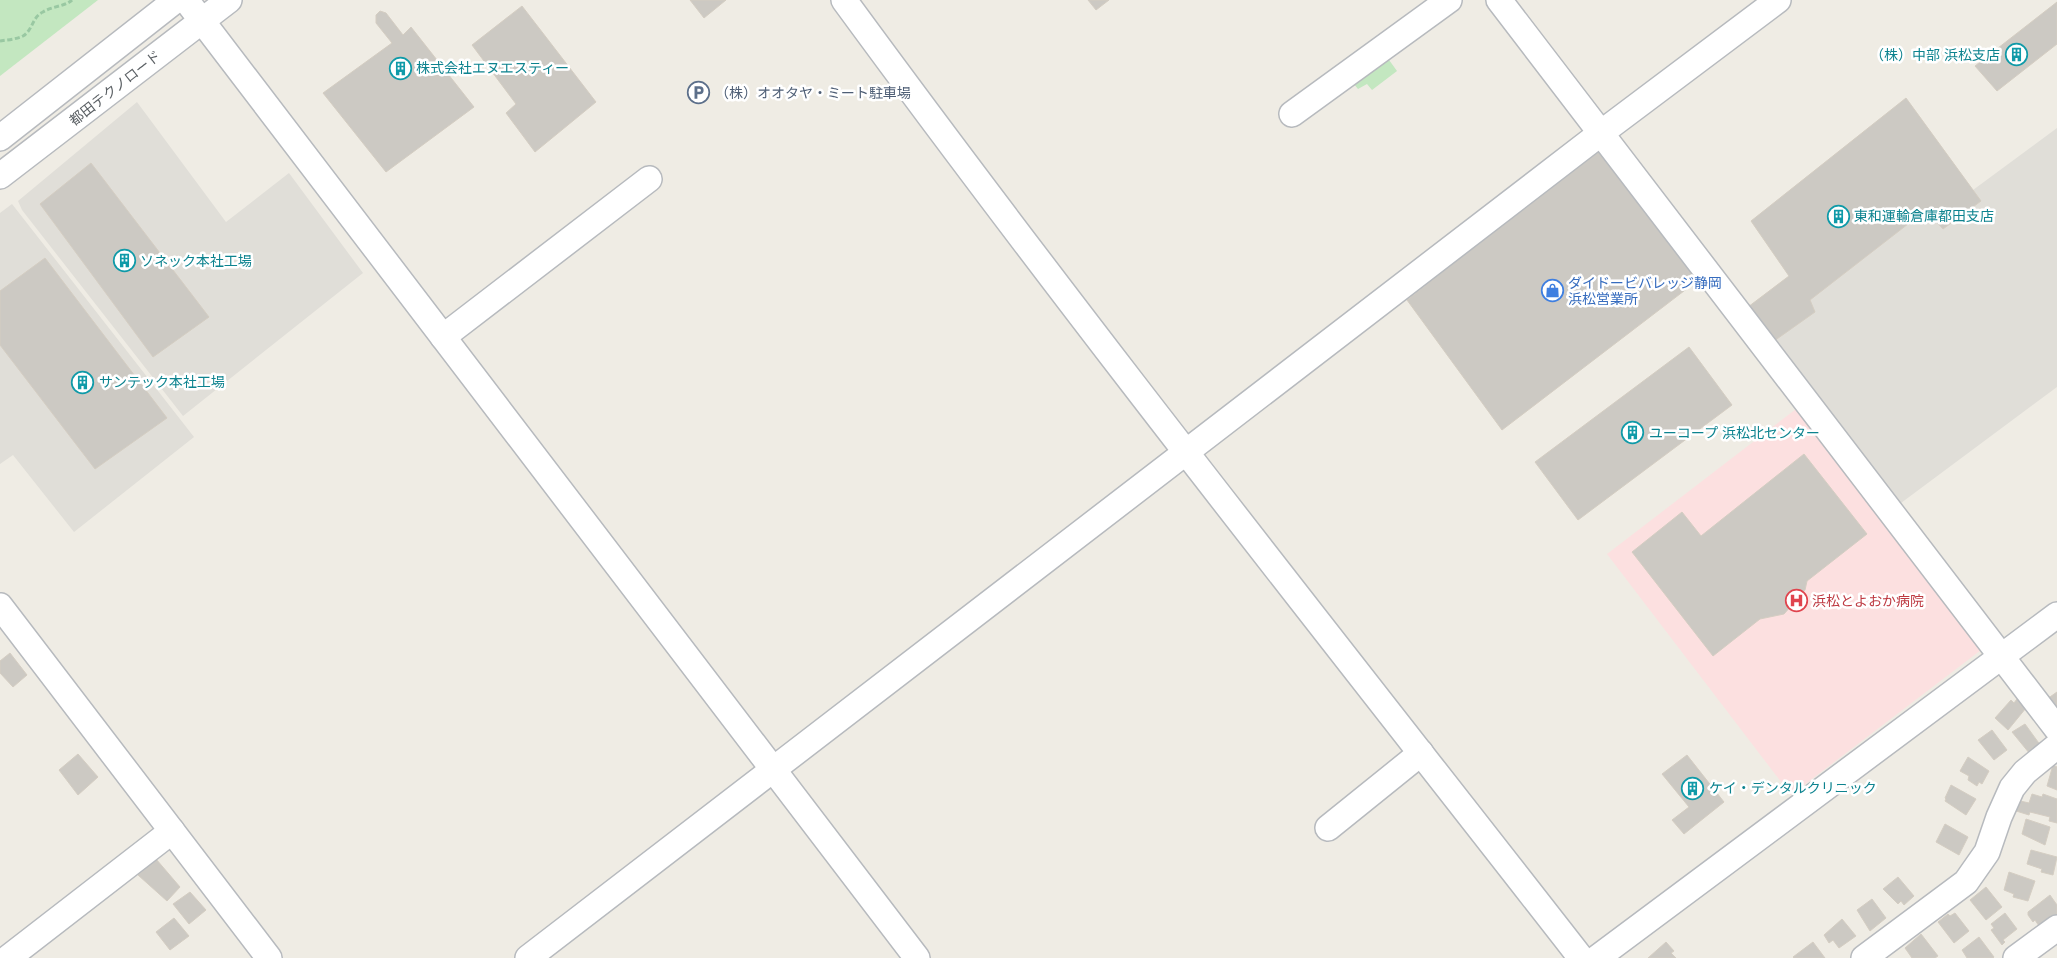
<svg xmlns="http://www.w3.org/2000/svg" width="2057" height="958" viewBox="0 0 2057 958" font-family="Arial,'Noto Sans JP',sans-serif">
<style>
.industrial{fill:#e0ded8}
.medical{fill:#fce0e0}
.green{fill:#c3e7c0}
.building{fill:#ccc9c3;stroke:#d4cdc2}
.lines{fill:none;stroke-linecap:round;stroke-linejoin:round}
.minor-casing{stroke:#b7babe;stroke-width:28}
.path{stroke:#99c8a2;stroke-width:3;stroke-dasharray:5 2.5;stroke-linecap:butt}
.minor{stroke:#fff;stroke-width:25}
.labels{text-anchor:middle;stroke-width:5;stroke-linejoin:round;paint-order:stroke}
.culture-label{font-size:14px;fill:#0d838f;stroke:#fff;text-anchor:start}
.street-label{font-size:14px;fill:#5c6165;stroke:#fff}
.service-label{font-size:14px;fill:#4e5e75;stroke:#fff;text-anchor:start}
.shop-label{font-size:14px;fill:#366cbe;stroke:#fff;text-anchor:start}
.health-label{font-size:14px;fill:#be3a42;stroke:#fff;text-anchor:start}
</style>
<rect width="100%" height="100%" fill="#efece4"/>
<g class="industrial">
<polygon points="1906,98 1973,190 2057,128 2057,387 1901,503 1748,307 1789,276 1751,221"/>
<polygon points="137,102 226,222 289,173 363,273 183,416 22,210 18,201"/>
<polygon points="12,204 194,437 74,532 13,455 0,464 0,213"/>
</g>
<polygon class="medical" points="1800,406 1985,647 1791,795 1607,554"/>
<g class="green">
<polygon points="0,0 98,0 0,76"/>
<polygon points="1384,53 1397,71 1372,90 1367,84 1358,89 1349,78"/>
</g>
<g class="building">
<polygon points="690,0 726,0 704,18"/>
<polygon points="1088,0 1109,0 1096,10"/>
<polygon points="2057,2 2057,44 1997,91 1975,66"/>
<polygon points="522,6 596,102 535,152 506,113 516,104 472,45"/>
<polygon points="380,11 386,13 403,35 411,27 474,107 386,172 323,93 392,43 376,23 376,15"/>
<polygon points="1906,98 1981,201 1943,229 1926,210 1810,300 1815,312 1774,341 1748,307 1789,276 1751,221"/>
<polygon points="1599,148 1697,281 1502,430 1407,300"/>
<polygon points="91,163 209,317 153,357 40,204"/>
<polygon points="45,258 167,418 95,469 0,345 0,291"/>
<polygon points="1689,347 1732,405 1578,520 1535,462"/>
<polygon points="1804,454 1867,534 1807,581 1805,590 1784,614 1760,619 1713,656 1632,552 1682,512 1701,536"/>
<polygon points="10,653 27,675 13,687 0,673 0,661"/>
<polygon points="2057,692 2057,711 2047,699"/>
<polygon points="2017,699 2026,708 2008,730 1995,718 2011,700 2014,703"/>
<polygon points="2025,724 2041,746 2030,754 2012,732"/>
<polygon points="1992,730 2007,750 1994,760 1978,740"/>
<polygon points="78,754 98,777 78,795 59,770"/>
<polygon points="1687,755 1724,802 1684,834 1672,820 1689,807 1662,774"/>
<polygon points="1968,757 1989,771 1982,784 1979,782 1977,786 1968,780 1969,776 1960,771"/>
<polygon points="2053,765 2057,767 2057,790 2047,786"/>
<polygon points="1951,785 1976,799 1966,815 1945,801 1946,799 1945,798"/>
<polygon points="2032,794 2042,797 2043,794 2057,799 2057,823 2049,821 2050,817 2030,812 2029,815 2013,810 2016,800 2029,803"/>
<polygon points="2026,819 2050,827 2045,845 2022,834"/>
<polygon points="1945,824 1968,837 1959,855 1936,842"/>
<polygon points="2031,850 2057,857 2053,875 2041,872 2042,869 2027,864"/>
<polygon points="156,859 180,887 167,901 138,875"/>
<polygon points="2009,872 2035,881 2028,901 2013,897 2014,894 2004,890"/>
<polygon points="1898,877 1914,896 1904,905 1901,901 1898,904 1883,889"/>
<polygon points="1986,887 2002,907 1986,920 1970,900"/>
<polygon points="190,892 206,910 189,924 173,904"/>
<polygon points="2050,895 2057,905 2057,916 2041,929 2035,920 2033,922 2028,915 2028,912"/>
<polygon points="1872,899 1886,918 1870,931 1857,910"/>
<polygon points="1955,913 1969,931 1954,943 1938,922 1948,914 1950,916"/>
<polygon points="2005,913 2017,929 2003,940 2005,942 2002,945 1991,930 1994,928 1991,924"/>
<polygon points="174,918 189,936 170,950 156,932"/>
<polygon points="1842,919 1856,936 1839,948 1833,940 1829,943 1824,935"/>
<polygon points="1921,934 1938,956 1935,958 1912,958 1905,948"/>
<polygon points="1979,937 1994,957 1993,958 1967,958 1962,950"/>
<polygon points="1666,942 1674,951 1671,953 1676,958 1648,958"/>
<polygon points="1813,942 1825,958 1794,958 1793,957"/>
</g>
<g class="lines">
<defs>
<g id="minor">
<polyline points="186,0 917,958"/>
<path d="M844,0C1082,325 1333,640 1581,958"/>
<polyline points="1499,0 2057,729"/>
<polyline points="1292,114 1449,0"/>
<polyline points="0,138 176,0"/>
<polyline points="0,176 229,0"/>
<polyline points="443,337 649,179"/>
<polyline points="0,606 269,958"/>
<polyline points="1328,828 1421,753"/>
<polyline points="8,958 172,831"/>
<polyline points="528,958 1601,133 1778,0"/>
<polyline points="1597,958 2057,615"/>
<polyline points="1864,958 1966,882 1987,852 1999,817 2012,788 2025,772 2057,746"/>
<polyline points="2016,958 2057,928"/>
</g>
</defs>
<use href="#minor" class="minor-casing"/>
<path class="path" d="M0,41C7,40 17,39 23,36C33,30 32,17 43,12C52,6 64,7 72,0"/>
<use href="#minor" class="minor"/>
</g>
<defs>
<symbol id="building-ring" viewBox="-11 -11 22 22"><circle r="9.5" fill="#fff" stroke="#0f9aa8" stroke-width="1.5"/><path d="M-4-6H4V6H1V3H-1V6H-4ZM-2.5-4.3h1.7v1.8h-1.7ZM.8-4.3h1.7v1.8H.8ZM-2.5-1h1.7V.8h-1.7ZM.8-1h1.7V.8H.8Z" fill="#0f9aa8"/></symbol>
<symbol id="parking-ring" viewBox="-11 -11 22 22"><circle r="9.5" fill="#fff" stroke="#5c6f8a" stroke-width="1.5"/><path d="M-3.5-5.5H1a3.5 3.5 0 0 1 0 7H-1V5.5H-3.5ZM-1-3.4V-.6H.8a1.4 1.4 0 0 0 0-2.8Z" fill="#5c6f8a"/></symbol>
<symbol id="shop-ring" viewBox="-11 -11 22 22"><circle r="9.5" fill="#fff" stroke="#3f7fe0" stroke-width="1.5"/><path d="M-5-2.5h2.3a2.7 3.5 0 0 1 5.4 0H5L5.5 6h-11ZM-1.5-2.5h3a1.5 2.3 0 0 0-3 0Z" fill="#3f7fe0"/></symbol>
<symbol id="hospital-ring" viewBox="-11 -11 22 22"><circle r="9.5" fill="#fff" stroke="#e0444e" stroke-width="1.5"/><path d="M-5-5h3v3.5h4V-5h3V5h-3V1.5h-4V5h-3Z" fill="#e0444e"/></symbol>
</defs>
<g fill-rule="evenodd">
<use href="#building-ring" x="2004" y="42" width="25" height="25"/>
<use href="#building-ring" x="388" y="56" width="25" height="25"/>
<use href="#parking-ring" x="686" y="80" width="25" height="25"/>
<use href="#building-ring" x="1826" y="204" width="25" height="25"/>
<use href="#building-ring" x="112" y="248" width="25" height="25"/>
<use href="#shop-ring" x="1540" y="278" width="25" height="25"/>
<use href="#building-ring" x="70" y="370" width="25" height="25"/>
<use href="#building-ring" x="1620" y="420" width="25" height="25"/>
<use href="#hospital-ring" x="1784" y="588" width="25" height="25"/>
<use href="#building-ring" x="1680" y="776" width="25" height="25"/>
</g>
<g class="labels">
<g class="culture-label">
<text x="2000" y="60" text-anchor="end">（株）中部 浜松支店</text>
<text x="416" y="73">株式会社エヌエスティー</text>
<text x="1854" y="221">東和運輸倉庫都田支店</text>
<text x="140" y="266">ソネック本社工場</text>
<text x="99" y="387">サンテック本社工場</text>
<text x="1649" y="438">ユーコープ 浜松北センター</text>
<text x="1709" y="793">ケイ・デンタルクリニック</text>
</g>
<g class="street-label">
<text transform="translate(115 88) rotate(-38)" y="5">都田テクノロード</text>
</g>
<g class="service-label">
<text x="715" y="98">（株）オオタヤ・ミート駐車場</text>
</g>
<g class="shop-label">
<text x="1568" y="288">ダイドービバレッジ静岡<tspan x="1568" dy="16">浜松営業所</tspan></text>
</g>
<g class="health-label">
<text x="1812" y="606">浜松とよおか病院</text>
</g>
</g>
</svg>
